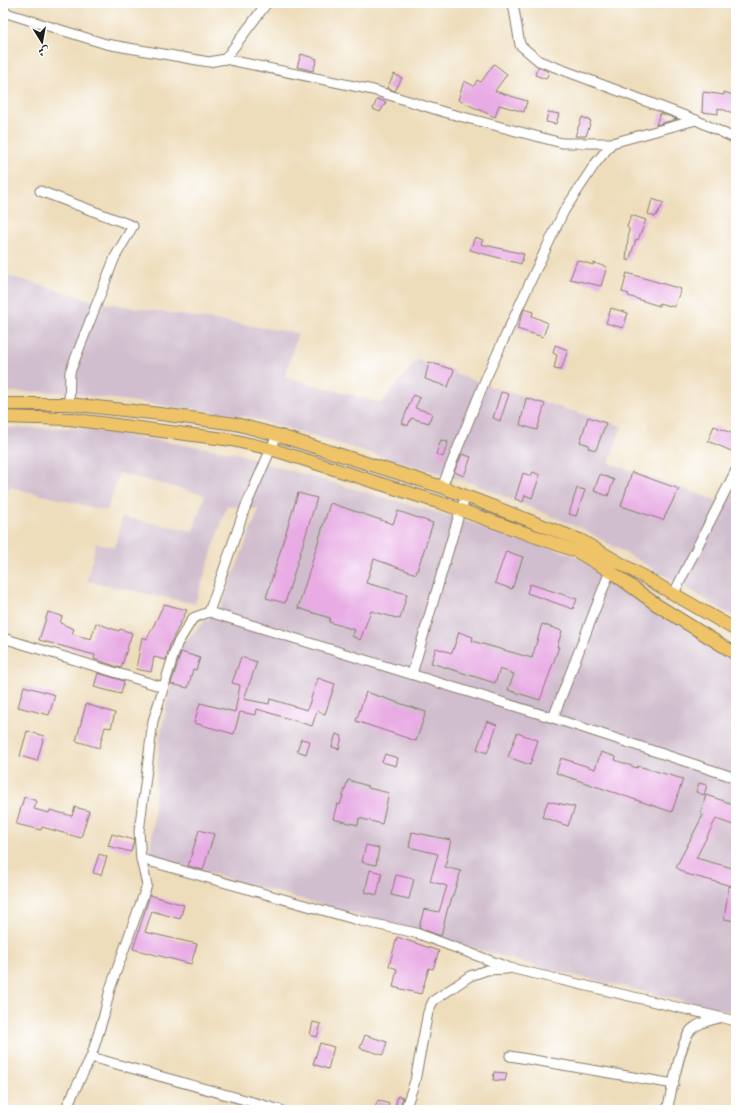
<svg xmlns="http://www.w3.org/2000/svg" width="739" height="1113" viewBox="0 0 739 1113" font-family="Cardo,Amiri,serif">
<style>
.industrial{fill:#d0bdcd}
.building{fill:#e8abe4}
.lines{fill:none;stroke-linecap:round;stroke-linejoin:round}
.minor-casing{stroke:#857c6c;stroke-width:11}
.major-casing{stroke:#857c6c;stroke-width:14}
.minor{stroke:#fff;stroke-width:9}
.major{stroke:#efc469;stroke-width:12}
</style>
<rect width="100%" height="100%" fill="#fff"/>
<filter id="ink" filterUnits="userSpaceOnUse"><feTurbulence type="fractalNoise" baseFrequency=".025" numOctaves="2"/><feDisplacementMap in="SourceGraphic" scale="8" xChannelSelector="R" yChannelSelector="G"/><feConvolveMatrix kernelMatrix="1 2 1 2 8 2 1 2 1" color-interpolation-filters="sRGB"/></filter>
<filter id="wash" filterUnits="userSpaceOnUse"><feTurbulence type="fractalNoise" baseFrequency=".012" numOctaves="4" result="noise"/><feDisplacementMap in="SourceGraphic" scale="16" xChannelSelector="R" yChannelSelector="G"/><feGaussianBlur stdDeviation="0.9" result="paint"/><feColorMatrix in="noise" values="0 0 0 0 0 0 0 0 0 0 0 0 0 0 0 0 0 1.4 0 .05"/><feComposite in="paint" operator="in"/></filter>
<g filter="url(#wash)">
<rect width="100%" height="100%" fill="#edb"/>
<g class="industrial">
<polygon points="3,274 98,302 298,333 285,377 381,403 417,360 490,386 622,426 609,463 726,504 736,485 736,618 680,584 585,530 472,483 245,416 60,392 3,392"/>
<polygon points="3,428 78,428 237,453 260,462 445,515 573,555 736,648 736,1013 547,969 150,856 160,738 178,649 205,621 220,609 259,509 227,506 195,604 87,581 96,543 115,547 122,517 193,531 205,495 119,473 107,511 9,487 3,507"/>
</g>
<g id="blocks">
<g class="building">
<polygon points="301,54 317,59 313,71 297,67"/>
<polygon points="494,64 507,74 495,91 527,101 524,112 499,105 495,117 458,100 464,81 474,86 477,80 481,82"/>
<polygon points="538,67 549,72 546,79 535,75"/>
<polygon points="394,74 402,78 395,91 387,88"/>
<polygon points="703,92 724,95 724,92 736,96 736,114 718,108 718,114 702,112"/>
<polygon points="377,99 386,102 380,112 373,109"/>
<polygon points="548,112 559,114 556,124 546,122"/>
<polygon points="660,113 677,119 656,125"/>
<polygon points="582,117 591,121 586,136 575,136"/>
<polygon points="652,199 664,203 655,217 648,214"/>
<polygon points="631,215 646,220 638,240 636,239 629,261 626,260 629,229 627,227"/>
<polygon points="475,237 483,240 481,244 524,254 521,264 470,250"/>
<polygon points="577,260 593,265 594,263 607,267 601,286 570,279"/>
<polygon points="627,273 681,289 674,307 659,303 659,306 628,296 629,294 622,292"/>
<polygon points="611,308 628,313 623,328 606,323"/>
<polygon points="524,309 533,312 532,316 548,323 543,337 517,329"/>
<polygon points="555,345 568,350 561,370 554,369 557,355 553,353"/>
<polygon points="429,362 454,370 448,387 425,379"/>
<polygon points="501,392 509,394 500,421 493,418"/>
<polygon points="413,395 420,398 415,408 432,413 429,423 411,418 408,426 402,423"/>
<polygon points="526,398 545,404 537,430 520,425"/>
<polygon points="588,417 606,423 596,450 588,448 589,445 580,442"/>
<polygon points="714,426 736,435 736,453 708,441"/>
<polygon points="441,440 448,442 443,457 436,454"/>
<polygon points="462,454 471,457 464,476 454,472"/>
<polygon points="533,472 540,475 532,498 525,495 523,502 515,499 523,473 531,476"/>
<polygon points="632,472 679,489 663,520 621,506"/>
<polygon points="600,474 614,480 608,496 594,491"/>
<polygon points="577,488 585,490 576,516 569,514"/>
<polygon points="298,493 317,498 285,603 266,598"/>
<polygon points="330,503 393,524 398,511 433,523 416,574 374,559 366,583 407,594 400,619 371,611 360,640 352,636 355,630 329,622 330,618 298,608"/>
<polygon points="506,551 523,557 512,589 495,583"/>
<polygon points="530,584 577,599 573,609 527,593"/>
<polygon points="164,604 187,610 170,644 166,660 154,657 151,672 136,669 142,637 147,639"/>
<polygon points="48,612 62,616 60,623 74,629 72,634 91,639 96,623 119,631 120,629 132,633 121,668 94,659 95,655 39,640"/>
<polygon points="542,624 562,631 557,647 559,647 540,700 508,690 514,674 500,669 495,683 431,663 436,648 452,653 459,632 473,637 472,641 532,658"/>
<polygon points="181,652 200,658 196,670 193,669 188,688 171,684"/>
<polygon points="241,657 257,662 244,699 269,704 270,699 307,710 318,678 335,684 325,714 317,711 312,726 257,709 256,715 240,712 234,734 194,723 200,703 235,712 240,685 232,683"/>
<polygon points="98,673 124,681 121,694 94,687"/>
<polygon points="24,686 55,695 49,715 18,707"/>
<polygon points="366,692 426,712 416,741 356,721"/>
<polygon points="86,704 115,713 111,728 105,727 99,748 76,741"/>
<polygon points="487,721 497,725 487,753 477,749"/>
<polygon points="27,731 44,736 37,761 20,756"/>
<polygon points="517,733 538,740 530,765 508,757"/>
<polygon points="336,734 342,736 339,749 332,747"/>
<polygon points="301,739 310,741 306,754 297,751"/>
<polygon points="601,752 616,757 615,760 637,768 638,766 683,779 672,812 556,773 561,758 595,769"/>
<polygon points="385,754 398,758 396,766 382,762"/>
<polygon points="348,780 368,786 368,788 389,793 382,824 359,818 358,825 333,819 337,804 340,805"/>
<polygon points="699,783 707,785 704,795 696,792"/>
<polygon points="706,795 736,805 736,826 716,819 696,858 736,869 732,886 686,874 676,867 703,815 700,814"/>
<polygon points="24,797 37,801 34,809 49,813 50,810 72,816 75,807 89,811 81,838 42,827 41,830 16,824"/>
<polygon points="548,801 575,807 568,826 542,817"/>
<polygon points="199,830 214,834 203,870 188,866"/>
<polygon points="412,832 451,840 445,867 461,871 449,907 448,907 441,936 419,928 424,909 439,912 447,886 430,881 438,854 409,847"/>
<polygon points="112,834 134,840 131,852 108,846"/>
<polygon points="366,845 379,848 376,865 362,862"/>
<polygon points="99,854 107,857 101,875 93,873"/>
<polygon points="370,870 382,873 377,895 365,892"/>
<polygon points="396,875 414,879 409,899 391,895"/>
<polygon points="729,886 736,887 736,921 724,919"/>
<polygon points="150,895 184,905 180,919 152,911 145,932 197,944 191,964 133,949"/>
<polygon points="397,937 439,951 433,969 429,968 421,994 393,987 397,969 389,966"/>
<polygon points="313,1022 321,1024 317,1037 310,1035"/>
<polygon points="365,1035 387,1042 383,1055 360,1048"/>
<polygon points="320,1043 334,1047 328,1069 313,1064"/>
<polygon points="494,1072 507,1073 505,1081 493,1080"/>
<polygon points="398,1096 403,1097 400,1107 395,1106"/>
<polygon points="378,1100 389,1104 387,1110 374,1110"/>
</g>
</g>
</g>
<g filter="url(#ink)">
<use href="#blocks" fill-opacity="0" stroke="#857c6c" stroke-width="1"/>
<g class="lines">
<defs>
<g id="minor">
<polyline points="513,3 520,45 539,61 696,120 736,139"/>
<polyline points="3,12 106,44 209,62 225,59 267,3"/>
<polyline points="225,59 373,90 444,112 562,143 612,143"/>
<polyline points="40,191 133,226 115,257 70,372 69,404"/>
<polyline points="442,487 486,378 532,278 564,211 595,164 612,143 696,120"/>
<polyline points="674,593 736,470"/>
<polyline points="209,612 245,508 277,435"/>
<polyline points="3,638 163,687"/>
<polyline points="412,674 460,511 466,497"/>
<polyline points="553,718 610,571 610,566"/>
<polyline points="141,859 361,921 416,933 510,968 736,1021"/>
<polyline points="510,1056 674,1084"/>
<polyline points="91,1057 281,1110"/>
<polyline points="65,1110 91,1057 104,1015 110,989 147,885 141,859 139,832 153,721 177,644 193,618 209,612 553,718 736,778"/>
<polyline points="405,1110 415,1081 428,1012 433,1001 470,976 487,970 507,969"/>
<path d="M667,1110C672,1092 680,1042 691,1030C699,1022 709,1021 719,1018"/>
</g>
<g id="major">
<polyline points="3,404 69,404 160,414 236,424 277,435 442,487 580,540 736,630"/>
<polyline points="3,417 69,419 232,440 271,449 441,503 576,551 610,571 657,605 736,654"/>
</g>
</defs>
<use href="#minor" class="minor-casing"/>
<use href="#major" class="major-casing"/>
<use href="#minor" class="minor"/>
<use href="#major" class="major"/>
</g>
</g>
<rect width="739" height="1113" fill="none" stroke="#fff" stroke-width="16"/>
<g transform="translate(42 42) rotate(169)" stroke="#ffffff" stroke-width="3" paint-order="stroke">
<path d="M0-3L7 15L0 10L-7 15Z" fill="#1c1c1c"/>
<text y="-6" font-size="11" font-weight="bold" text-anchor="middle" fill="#1c1c1c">ش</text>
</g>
</svg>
